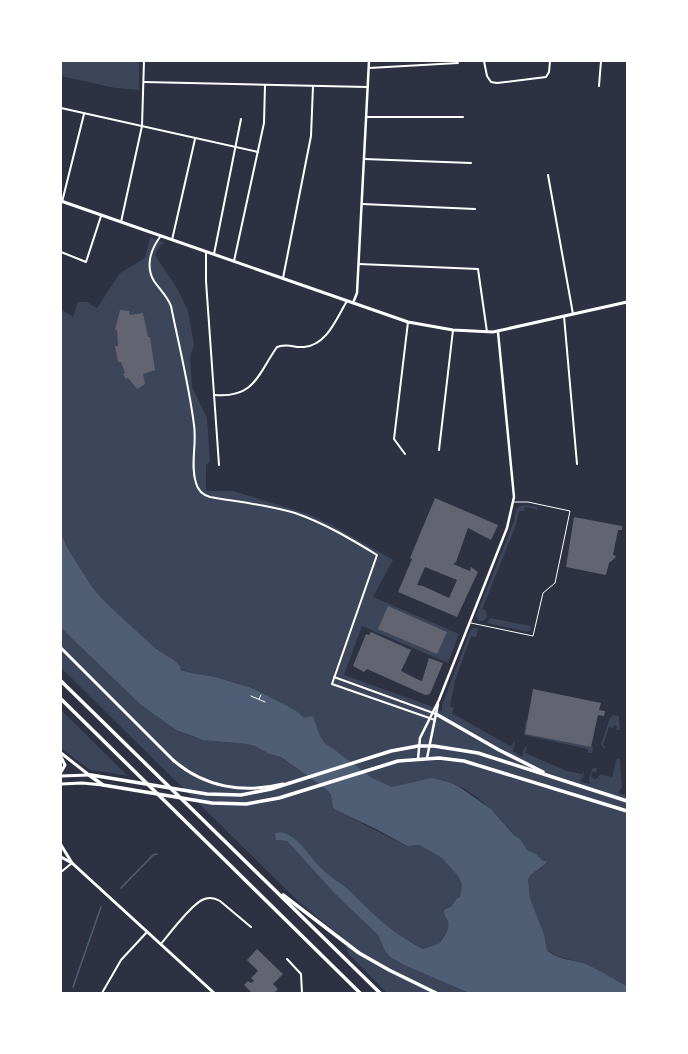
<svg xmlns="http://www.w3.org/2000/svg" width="688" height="1054" viewBox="0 0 688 1054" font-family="Inter,sans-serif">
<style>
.green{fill:#3c4559}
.water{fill:#4f5d75}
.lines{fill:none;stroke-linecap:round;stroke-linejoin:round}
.stream{stroke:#4f5d75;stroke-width:1.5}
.building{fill:#626471;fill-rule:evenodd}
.path{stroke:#fff;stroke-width:1}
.service{stroke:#fff;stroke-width:1}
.minor{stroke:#fff;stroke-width:2}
.tertiary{stroke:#fff;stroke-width:2.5}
.secondary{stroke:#fff;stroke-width:3}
.primary{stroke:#fff;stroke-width:3}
.trunk{stroke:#fff;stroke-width:3.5}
.motorway{stroke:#fff;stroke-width:3.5}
</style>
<rect width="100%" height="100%" fill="#2d3142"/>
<g class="green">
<polygon points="61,61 139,61 139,90 115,88 61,76"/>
<path d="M150,237L165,243L160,245L155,255L177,288L188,311L194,345L190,358L192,387L207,418L210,462L206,465V491H233L308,514L334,526L393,560L373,597L459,634L448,663L362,626L344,675L433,707L442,712V705L470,631L473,628H477L478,629L476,637L471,636L455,681L450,706L454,708L452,713L508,745L512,746L513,742H515L513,751L522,757L525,746L527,748L525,753L567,771L582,774L584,771L583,778L579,781L590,784L589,779L592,769L593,768H597L596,773L592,771L591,776L594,779L598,778L600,774L612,777L617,758L620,759L622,787L618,793L627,795V986L588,965L557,956L547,950L544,934L530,898L528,879C531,872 540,871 545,865C538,854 532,856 527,850C506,824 476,787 442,780C424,776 409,788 391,787C378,786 327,748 320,736C317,731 317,725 314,720L304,718L298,712L284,704L252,688L215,677L191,673L181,669L180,666L174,660L155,648L106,603L92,587L80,568L67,547L61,533V309L73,317L78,302H87L97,308L120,273L145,258Z"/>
<polygon points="523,505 537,507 537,513 536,509 525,507 524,511 519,511 516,525 483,607 482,609 486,611 487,617 483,621 479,621 476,616 514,521 516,509"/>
<polygon points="490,618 531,626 532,629 528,632 487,623"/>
<path d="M61,628L141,705L176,730L193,737L213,741L248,744L255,746L269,754L281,757L327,790L331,795L333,808L406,846L419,845L442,858L458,876L462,885L460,897L456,899L452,906L444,910C444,917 446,917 448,922C450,930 443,936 440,943L423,949C393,934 374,915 350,891C341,883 330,877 321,869C310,858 301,846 290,835L285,833L276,840L287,841L335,894L378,935L385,951L390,957L404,965L469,993H387L348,953L345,940L298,901L61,668Z"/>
<polygon points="61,710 128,776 90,770 61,748"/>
<polygon points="614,715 619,716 620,730 616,730 617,727 614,725 613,728 609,727 603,745 606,747 604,748 601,744 610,718"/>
<polygon points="526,720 528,721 525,734 593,747 592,753 588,753 588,749 524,735"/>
</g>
<path class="water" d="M61,533L67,547L80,568L92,587L106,603L155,648L174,660L180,666L181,670L191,673L215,677L252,688L284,704L298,712L304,718L313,716L320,736L324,742L372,778L392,787L432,778L449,782L458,786L491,809L514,835L520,839L527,850L536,854L543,861H547C542,870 532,871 528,879L530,898L544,934L547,950C557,960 576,960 588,965C602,971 614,980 627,986V993H469L404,965L390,957L385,951L378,935L335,894L287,841L276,840L275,833C281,831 287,833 292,837C304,845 311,859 321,868C330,877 341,883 350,891C375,916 392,933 423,949L440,943C443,937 450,930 448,922C446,917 444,917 444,910L452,906L456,899L460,897L462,885L458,876L442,858L419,845L407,846L376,829L336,810L333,808L331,795L327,790L281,757L269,754L255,746L247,744L203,740L176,730L141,705L61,628Z"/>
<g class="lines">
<g class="stream">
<polyline points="121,888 153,855 157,854"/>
<polyline points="73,987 101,907"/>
</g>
</g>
<g class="building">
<polygon points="120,310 129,311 130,315 143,313 148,337 150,337 155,370 143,374 145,384 137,389 128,378 126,379 123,374 125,373 121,362 118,362 115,346 118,346 117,330 115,330"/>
<path d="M435,498L498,525L491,540L468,528L456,562L453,564L470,571L471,567L478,572L457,617L398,592L412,559L410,558ZM425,567L457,580L449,598L423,586L417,585Z"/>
<polygon points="574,517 622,526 622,530 618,530 613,555 616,556 615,558 609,563 606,575 566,567"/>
<polygon points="388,606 447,632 437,654 378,629"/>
<polygon points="371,632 411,650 401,671 419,680 422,681 429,658 443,663 430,694 425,695 367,669 364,672 353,666 366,634 369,635"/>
<polygon points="533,689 601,703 599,710 605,711 604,716 598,715 591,747 525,734"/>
<polygon points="257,949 283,974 273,984 278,989 274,993 252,993 244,985 248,981 251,983 254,981 251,978 258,971 247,960"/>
</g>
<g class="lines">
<g class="path">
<polyline points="251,696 265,702"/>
<polyline points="259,699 261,695"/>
</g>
<polyline class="service" points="471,623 533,636 543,593 555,583 570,511 528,502 514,502"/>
<g class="minor">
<polyline points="484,61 487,76 491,82 497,83 546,77 549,72 550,61"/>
<polyline points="369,68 458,63"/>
<polyline points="144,82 367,87"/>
<polyline points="599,86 601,61"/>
<polyline points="61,108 258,152"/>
<polyline points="366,117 463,117"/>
<polyline points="364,159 471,163"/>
<polyline points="548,175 573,314"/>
<polyline points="62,202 84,114"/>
<polyline points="362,204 475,209"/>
<polyline points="121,222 142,126 144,61"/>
<path d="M160,237C151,249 145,266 154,281C160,290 167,296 171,306C179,346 189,385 194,425C197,444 190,465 196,483C198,491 203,495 210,497C239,502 268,505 295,513C324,523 351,539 377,555L332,684L435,720"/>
<polyline points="172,240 195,139"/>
<polyline points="61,252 86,262 101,216"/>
<polyline points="206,253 206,281 219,465"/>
<polyline points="214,254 241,119"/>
<polyline points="234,261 264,123 265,85"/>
<polyline points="359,264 478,269 487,332"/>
<polyline points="283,278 311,136 313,86"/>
<polyline points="564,316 577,464"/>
<path d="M215,395C255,398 258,374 277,347C291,343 292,348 304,347C327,345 336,319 347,301"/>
<polyline points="439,450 453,330"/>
<polyline points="405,454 394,439 408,322"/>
<polyline points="334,677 436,714"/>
<polyline points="61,872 72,863"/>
<path d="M161,944C171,932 189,907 202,900C208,897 215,898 220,901L251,927"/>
<polyline points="287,959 301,974 302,993"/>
<polyline points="102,993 121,960 147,932"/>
</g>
<g class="tertiary">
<polyline points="353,303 357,293 369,61"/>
<polyline points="427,758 438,704"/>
<polyline points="418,759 420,738 439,700 507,528 514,497 498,332"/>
</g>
<g class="secondary">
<polyline points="61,201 408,322 453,330 493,332 627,302"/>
<polyline points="61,776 89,775"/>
<polyline points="61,784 82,783 103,785"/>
<polyline points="61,845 72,863"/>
<polyline points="61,857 72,863 214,993"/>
</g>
<g class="primary">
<path d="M61,648L173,760C204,787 243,794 283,784"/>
<polyline points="61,753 89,775"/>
<polyline points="61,757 65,765 61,772"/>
</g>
<g class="trunk">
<polyline points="436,714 499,750 543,772"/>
<polyline points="89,775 103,785 212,803 246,804 279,798 398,761 439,758 464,761 627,811"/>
<polyline points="91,775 207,794 241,795 271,789 391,751 418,746 434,746 478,753 627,801"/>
</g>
<g class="motorway">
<polyline points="61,681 380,993"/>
<polyline points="61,699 360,993"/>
<polyline points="283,895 359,953 389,970 436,993"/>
</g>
</g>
<rect width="688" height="1054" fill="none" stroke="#ffffff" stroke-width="124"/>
</svg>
